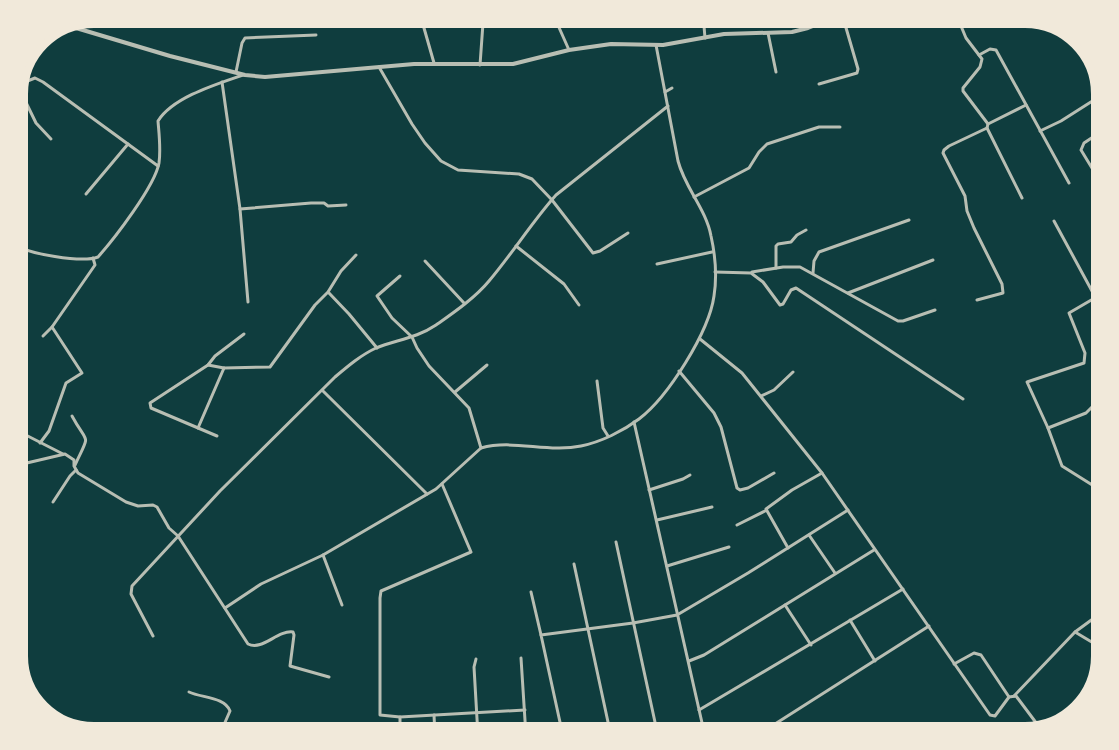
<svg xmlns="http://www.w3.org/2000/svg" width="1119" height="750" viewBox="0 0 1119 750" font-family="Arial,sans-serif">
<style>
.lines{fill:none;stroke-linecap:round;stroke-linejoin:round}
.minor{stroke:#b8beb3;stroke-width:3}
.tertiary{stroke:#b8beb3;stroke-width:4}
.rim{fill:none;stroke:#f1e9da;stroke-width:8}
</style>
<rect width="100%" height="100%" fill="#0f3d3e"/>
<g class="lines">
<g class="minor">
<polyline points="420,14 434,63"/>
<polyline points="553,14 569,50"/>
<polyline points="956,14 966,38 982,59 980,67 963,88 963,91 988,124"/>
<polyline points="75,28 76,21"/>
<polyline points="768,33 776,72"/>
<polyline points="705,38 704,26 706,14"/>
<polyline points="979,55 990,49 996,50 1069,183"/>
<polyline points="480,65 483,23"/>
<polyline points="379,67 412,124 425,143 441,161 458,170 519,174 532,179 552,200 593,253 600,251 628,233"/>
<polyline points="236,72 242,43 245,38 316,35"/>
<polyline points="222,82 240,209 248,302"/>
<polyline points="819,84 857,73 858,69 842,14"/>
<polyline points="15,86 35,78 43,82 158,166"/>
<polyline points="18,86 36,123 51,139"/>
<polyline points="665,92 672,88"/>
<polyline points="1040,131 1061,121 1105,93"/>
<polyline points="1095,173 1081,150 1084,143 1105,129"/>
<polyline points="86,194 128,144"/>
<polyline points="694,197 749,168 759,152 767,144 819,127 840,127"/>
<polyline points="1022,198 987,128 988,124 1026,105"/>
<polyline points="240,209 311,203 324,203 328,206 346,205"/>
<polyline points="1054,221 1105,315"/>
<path d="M14,244C27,254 82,263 98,257C114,239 155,186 159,163C161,149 159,134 158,121C173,97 217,84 243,75"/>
<polyline points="516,246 564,284 579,305"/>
<polyline points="425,261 464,303"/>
<polyline points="657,264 712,252"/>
<polyline points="776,268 776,246 778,244 791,242 797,235 806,230"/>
<polyline points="14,270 15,268"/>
<polyline points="715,272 751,273 763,282 780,305 783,304 791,290 796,288 963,399"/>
<polyline points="752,272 783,267 800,267 898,321 903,321 935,310"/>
<polyline points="813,273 814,261 819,252 909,220"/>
<polyline points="400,276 377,296 392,318 412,337 417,348 429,366 469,408 481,448"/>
<polyline points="329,293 349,314 377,348"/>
<polyline points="848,293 933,260"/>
<polyline points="977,300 1003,293 1002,284 974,228 967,211 965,196 943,153 944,150 949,146 987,128"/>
<polyline points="52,327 95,265 93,258"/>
<polyline points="700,339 742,373 822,473 990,715 995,716 1009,697 1016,696 1043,732"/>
<polyline points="208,365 224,368 270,367 315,305 328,292 341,271 356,255"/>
<polyline points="679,371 714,413 721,427 737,488 740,490 748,488 774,473"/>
<polyline points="597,381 603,428 608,436"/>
<polyline points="323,391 427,494"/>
<polyline points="455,392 487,365"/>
<polyline points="1105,394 1086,413 1048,428 1062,466 1105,493"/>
<polyline points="761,396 774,390 793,372"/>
<polyline points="1098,402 1102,423 1105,428"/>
<path d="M72,416C88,446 91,431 75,465"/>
<polyline points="634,422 705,736"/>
<polyline points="198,428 224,368"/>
<polyline points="1048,428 1027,382 1084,363 1085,353 1069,313 1105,292"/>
<polyline points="14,429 63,454"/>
<polyline points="217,436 151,408 150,403 208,365 215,356 244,334"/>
<polyline points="40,443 49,431 66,383 82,373 52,327 43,336"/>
<path d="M14,466L65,454L74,460V466L78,473L126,502L138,506L153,505L157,507L169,528L178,536L248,644C263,651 277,630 293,632L294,635L290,666L329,677"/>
<polyline points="649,490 683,479 690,475"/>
<polyline points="53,502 70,476 76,470"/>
<polyline points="657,520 712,507"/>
<polyline points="737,525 765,511"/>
<polyline points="809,535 835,573"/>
<polyline points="616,542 658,736"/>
<polyline points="788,548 766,509 792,490 822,473"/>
<polyline points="323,555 342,605"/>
<polyline points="574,564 611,736"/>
<polyline points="667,566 729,547"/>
<polyline points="531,592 541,635"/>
<polyline points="785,605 811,645"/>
<path d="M225,608L261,584L323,555L436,489L481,448C513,439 548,453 581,446C601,442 623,431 639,419C668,397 709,332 714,296C717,277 715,254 711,236C706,209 685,188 678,161L656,45"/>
<polyline points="1101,613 1105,617"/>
<polyline points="850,620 875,661"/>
<polyline points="1075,632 1105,650"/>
<path d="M153,636L131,594L132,586L220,491L335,377C348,366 361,355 376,348C396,340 417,338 436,325C453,313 475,298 489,281C512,254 532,222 556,195L668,106"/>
<polyline points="521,658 526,736"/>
<polyline points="476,659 474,667 478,736"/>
<polyline points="689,661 704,655 874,550"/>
<polyline points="954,664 974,653 981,655 1009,697"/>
<path d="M189,692C202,698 225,697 230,711L219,736"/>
<polyline points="1014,696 1075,632 1105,610"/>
<polyline points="699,710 903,589"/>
<polyline points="434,715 435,736"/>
<polyline points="400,717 380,715 380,598 381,591 388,588 471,552 442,484"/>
<polyline points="400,736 400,717 525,710"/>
<polyline points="563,736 541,635 633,623 677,615 748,573 848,510"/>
<polyline points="756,736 929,626"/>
</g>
<polyline class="tertiary" points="66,25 170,56 245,75 265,77 414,64 513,64 569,50 611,44 663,45 724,34 792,32 808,28 843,14"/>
</g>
<path d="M0 0H1119V750H0ZM94 24H1025A70 70 0 0 1 1095 94V656A70 70 0 0 1 1025 726H94A70 70 0 0 1 24 656V94A70 70 0 0 1 94 24Z" fill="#f1e9da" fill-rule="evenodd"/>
<path class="rim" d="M94 24H1025A70 70 0 0 1 1095 94V656A70 70 0 0 1 1025 726H94A70 70 0 0 1 24 656V94A70 70 0 0 1 94 24Z"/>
</svg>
